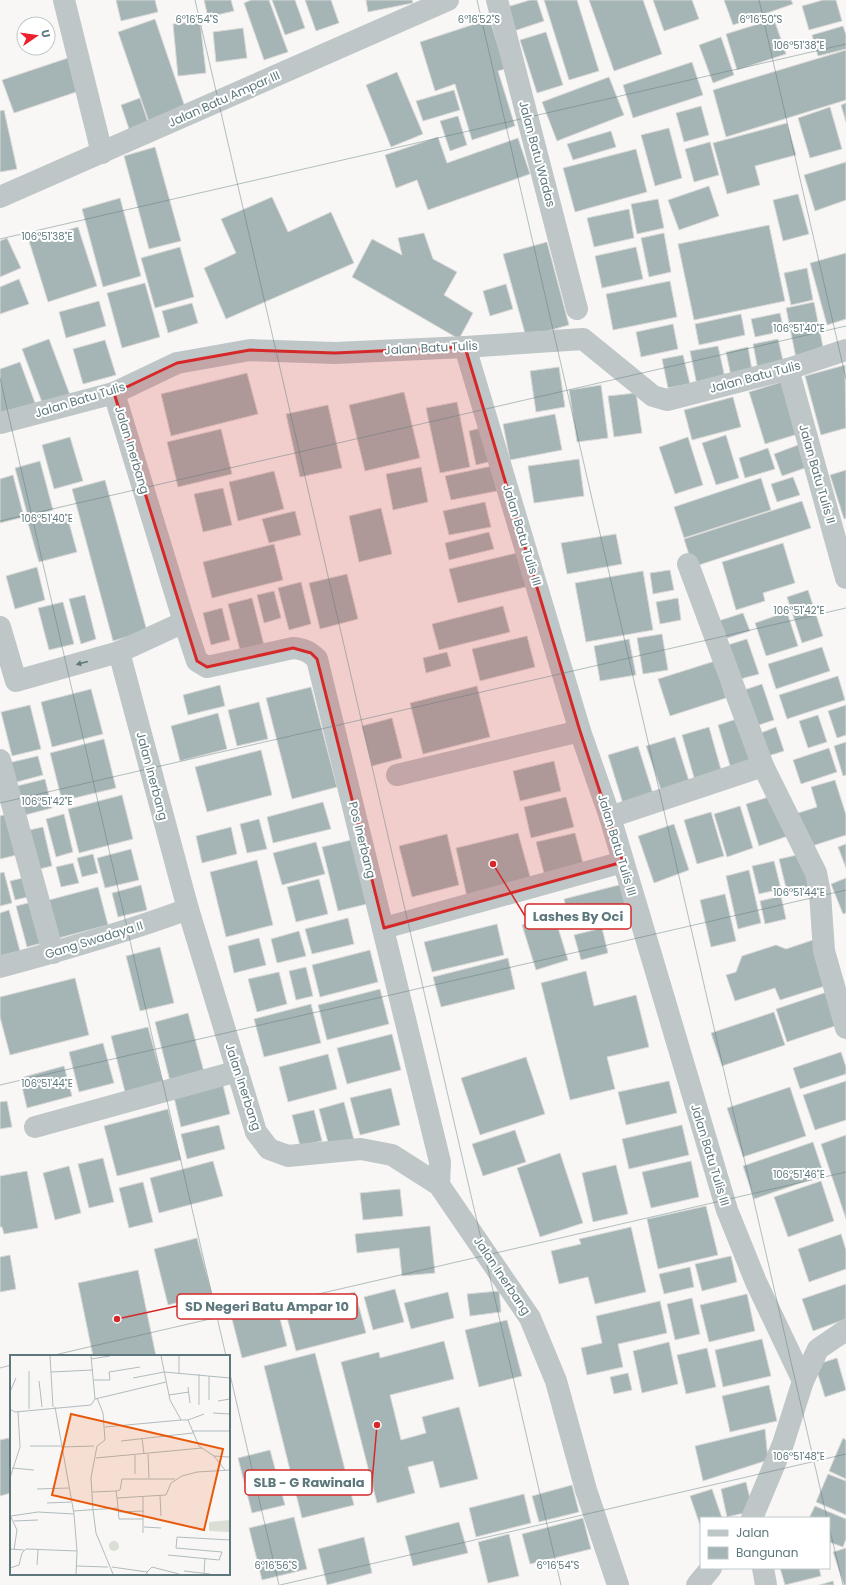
<svg xmlns="http://www.w3.org/2000/svg" width="846" height="1585" viewBox="0 0 846 1585" font-family="Poppins,sans-serif">
<style>
.building{fill:#a5b4b5;stroke:#dad9d7}
.lines{fill:none;stroke-linecap:round;stroke-linejoin:round}
.minor{stroke:#bec6c7;stroke-width:22}
.oneway{fill:#5d787c}
.marked{fill:#d62828;fill-opacity:0.2;stroke:#d62828;stroke-width:3;stroke-linejoin:round}
.ticks{fill:none;stroke:#5d787c;stroke-width:1;stroke-opacity:0.45}
.labels{text-anchor:middle;stroke-width:4;stroke-linejoin:round;paint-order:stroke}
.street-label{font-size:12px;fill:#5d787c;stroke:#fff}
.inset-road{fill:none;stroke:#b1bcbe;stroke-width:1}
.view{fill:#e8590c;fill-opacity:0.15;stroke:#e8590c;stroke-width:2}
.inset-edge{fill:none;stroke:#5d787c;stroke-width:2}
.ticks-label{font-size:10px;text-anchor:middle;fill:#5d787c;stroke:#fff;stroke-width:4;stroke-linejoin:round;paint-order:stroke}
.leader{fill:none;stroke:#d62828;stroke-width:1.5}
.callout-dot{fill:#d62828;stroke:#fff;stroke-width:1.5}
.callout{fill:#fff;stroke:#d62828;stroke-width:1.5}
.callout-label{font-size:13px;text-anchor:middle;font-weight:bold;fill:#5d787c}
</style>
<rect width="100%" height="100%" fill="#f8f7f5"/>
<g class="building">
<polygon points="116,0 155,0 158,12 121,21"/>
<polygon points="204,0 231,0 234,11 208,17"/>
<polygon points="251,0 269,0 288,52 264,60 244,3"/>
<polygon points="272,0 295,0 305,28 285,35"/>
<polygon points="305,0 331,0 339,23 316,31"/>
<polygon points="366,0 412,0 413,3 368,12"/>
<polygon points="530,0 537,0 544,21 514,31 507,7"/>
<polygon points="544,0 577,0 599,71 569,80"/>
<polygon points="589,0 643,0 662,54 614,71"/>
<polygon points="653,0 692,0 699,19 664,31"/>
<polygon points="724,0 791,0 793,4 733,25"/>
<polygon points="823,0 836,0 842,21 809,30 802,6"/>
<polygon points="155,19 187,113 150,125 118,32"/>
<polygon points="490,19 505,69 498,71 515,126 472,140 455,84 435,91 420,42"/>
<polygon points="774,19 786,54 737,70 726,34"/>
<polygon points="200,21 206,73 178,76 173,24"/>
<polygon points="843,26 846,35 846,49 818,56 812,35"/>
<polygon points="243,28 247,58 216,62 213,32"/>
<polygon points="546,32 563,85 537,93 520,40"/>
<polygon points="721,37 734,75 713,83 699,45"/>
<polygon points="846,50 846,100 726,137 713,90"/>
<polygon points="68,58 79,91 14,113 2,80"/>
<polygon points="692,62 703,95 633,118 623,85"/>
<polygon points="397,72 423,134 391,147 366,85"/>
<polygon points="609,77 624,115 557,141 542,102"/>
<polygon points="454,90 460,110 423,121 416,101"/>
<polygon points="140,98 149,125 130,132 121,105"/>
<polygon points="846,103 846,122 841,105"/>
<polygon points="701,106 709,135 684,142 676,113"/>
<polygon points="830,107 842,149 810,158 798,118"/>
<polygon points="4,110 17,169 0,172 0,111"/>
<polygon points="458,116 467,145 450,151 440,121"/>
<polygon points="787,123 796,155 755,166 760,185 727,194 713,143"/>
<polygon points="669,128 682,178 655,186 641,135"/>
<polygon points="611,131 616,147 573,160 567,144"/>
<polygon points="438,137 447,163 518,138 530,174 428,210 417,180 396,188 385,155"/>
<polygon points="710,142 719,175 694,182 685,149"/>
<polygon points="155,147 181,241 149,249 124,156"/>
<polygon points="636,149 647,192 575,212 563,168"/>
<polygon points="846,162 846,200 815,211 804,175"/>
<polygon points="709,186 719,216 679,230 668,200"/>
<polygon points="798,194 809,234 783,241 773,200"/>
<polygon points="272,197 288,232 331,212 354,263 226,319 204,268 236,253 221,219"/>
<polygon points="120,198 141,276 103,287 82,209"/>
<polygon points="658,199 664,228 637,234 631,204"/>
<polygon points="629,209 634,238 594,247 587,218"/>
<polygon points="769,225 785,301 694,320 678,244"/>
<polygon points="78,227 97,286 48,302 29,241"/>
<polygon points="424,233 433,259 457,272 444,295 473,313 459,339 352,277 372,239 402,255 398,238"/>
<polygon points="664,233 671,272 649,277 641,238"/>
<polygon points="7,238 21,268 0,277 0,241"/>
<polygon points="547,242 569,325 526,337 503,254"/>
<polygon points="180,247 194,297 155,308 141,258"/>
<polygon points="636,247 643,279 602,288 595,256"/>
<polygon points="846,253 846,319 827,325 810,263"/>
<polygon points="807,268 813,300 791,305 784,273"/>
<polygon points="19,279 29,304 0,314 0,287"/>
<polygon points="670,281 677,317 613,330 606,294"/>
<polygon points="145,283 160,337 122,348 107,293"/>
<polygon points="506,284 513,309 490,316 483,291"/>
<polygon points="99,301 106,326 66,338 59,312"/>
<polygon points="814,302 824,352 796,358 786,308"/>
<polygon points="192,303 198,323 168,333 162,311"/>
<polygon points="780,313 784,331 755,337 751,319"/>
<polygon points="741,314 745,335 699,345 695,324"/>
<polygon points="673,324 678,349 641,357 636,332"/>
<polygon points="49,339 70,395 43,405 22,349"/>
<polygon points="778,339 784,365 758,370 753,344"/>
<polygon points="105,340 116,375 83,384 73,349"/>
<polygon points="718,346 725,378 697,385 690,351"/>
<polygon points="748,347 753,376 732,381 726,352"/>
<polygon points="683,355 690,384 668,388 662,359"/>
<polygon points="20,362 35,403 0,416 0,369"/>
<polygon points="845,365 846,428 821,435 805,376"/>
<polygon points="559,367 565,407 536,412 530,371"/>
<polygon points="247,373 258,414 171,436 161,394"/>
<polygon points="781,382 798,434 765,444 749,392"/>
<polygon points="601,385 608,438 577,442 569,390"/>
<polygon points="404,392 420,458 365,471 349,405"/>
<polygon points="636,393 642,433 614,437 608,396"/>
<polygon points="733,397 741,427 692,440 684,410"/>
<polygon points="457,402 470,467 440,473 426,408"/>
<polygon points="328,405 342,468 300,477 286,414"/>
<polygon points="555,414 562,450 510,460 503,424"/>
<polygon points="485,427 492,461 476,465 469,431"/>
<polygon points="221,429 232,474 178,487 167,442"/>
<polygon points="726,435 739,478 716,485 702,443"/>
<polygon points="70,437 83,481 54,489 42,445"/>
<polygon points="688,437 703,485 675,494 659,447"/>
<polygon points="798,445 805,468 782,476 774,454"/>
<polygon points="768,448 775,469 745,478 739,458"/>
<polygon points="579,459 584,496 534,503 528,466"/>
<polygon points="40,461 53,510 28,517 15,468"/>
<polygon points="492,466 497,491 451,500 445,476"/>
<polygon points="421,467 428,502 393,510 386,474"/>
<polygon points="846,470 846,518 844,519 830,475"/>
<polygon points="274,471 284,509 238,521 229,482"/>
<polygon points="13,475 24,517 0,523 0,479"/>
<polygon points="793,477 800,495 777,502 771,484"/>
<polygon points="761,478 771,510 684,538 674,507"/>
<polygon points="105,480 147,631 113,641 72,489"/>
<polygon points="223,488 232,525 203,532 194,494"/>
<polygon points="802,501 811,528 693,567 684,539"/>
<polygon points="485,502 491,527 449,535 443,511"/>
<polygon points="381,508 392,554 359,562 349,516"/>
<polygon points="295,511 301,535 269,543 262,519"/>
<polygon points="66,512 77,552 39,562 28,523"/>
<polygon points="489,532 494,549 449,560 445,543"/>
<polygon points="616,534 622,564 567,574 561,543"/>
<polygon points="783,543 795,583 763,593 765,601 736,610 722,562"/>
<polygon points="274,544 283,580 212,598 203,562"/>
<polygon points="521,552 530,586 458,603 449,569"/>
<polygon points="37,567 45,600 15,609 6,576"/>
<polygon points="670,570 674,590 653,594 650,573"/>
<polygon points="643,571 653,630 586,642 575,583"/>
<polygon points="347,574 358,619 320,629 309,583"/>
<polygon points="301,582 311,624 289,630 278,588"/>
<polygon points="808,590 823,636 802,643 787,597"/>
<polygon points="274,591 281,618 264,623 257,595"/>
<polygon points="85,595 96,639 81,644 69,599"/>
<polygon points="252,598 264,645 240,650 228,604"/>
<polygon points="678,598 681,620 660,624 656,602"/>
<polygon points="63,602 74,644 49,650 38,608"/>
<polygon points="503,606 510,632 439,650 432,624"/>
<polygon points="222,608 230,640 211,645 203,613"/>
<polygon points="787,612 798,646 766,656 755,623"/>
<polygon points="743,613 750,631 721,640 715,622"/>
<polygon points="662,634 668,670 643,674 637,638"/>
<polygon points="527,636 535,667 480,681 472,649"/>
<polygon points="629,639 636,675 600,681 594,646"/>
<polygon points="747,639 759,674 733,681 721,647"/>
<polygon points="822,647 830,671 776,689 768,664"/>
<polygon points="447,652 451,666 426,673 423,658"/>
<polygon points="715,661 726,698 670,716 658,679"/>
<polygon points="838,676 845,700 787,719 779,695"/>
<polygon points="762,684 774,720 753,727 741,691"/>
<polygon points="220,685 225,706 188,715 183,695"/>
<polygon points="477,686 490,737 423,754 410,703"/>
<polygon points="311,687 337,787 292,799 266,698"/>
<polygon points="91,689 103,734 52,747 41,702"/>
<polygon points="259,702 268,739 237,746 228,710"/>
<polygon points="30,705 41,749 12,756 1,712"/>
<polygon points="846,705 846,735 837,738 828,711"/>
<polygon points="218,713 227,749 180,761 171,726"/>
<polygon points="818,715 827,742 808,748 799,721"/>
<polygon points="743,717 756,761 731,769 718,725"/>
<polygon points="392,718 402,758 372,766 362,726"/>
<polygon points="709,727 722,773 695,781 682,735"/>
<polygon points="776,727 784,751 765,757 758,734"/>
<polygon points="675,737 690,784 662,793 646,746"/>
<polygon points="104,739 116,788 62,801 50,753"/>
<polygon points="846,742 846,775 843,776 834,746"/>
<polygon points="638,746 654,797 624,807 608,755"/>
<polygon points="829,748 837,772 801,784 793,760"/>
<polygon points="261,750 272,795 207,812 195,767"/>
<polygon points="38,756 43,775 13,783 8,763"/>
<polygon points="554,761 561,791 520,801 513,771"/>
<polygon points="45,779 52,808 21,816 13,787"/>
<polygon points="835,780 846,815 846,835 809,847 798,813 817,807 811,787"/>
<polygon points="122,795 133,839 79,853 68,809"/>
<polygon points="775,795 788,836 759,846 746,804"/>
<polygon points="566,797 574,827 531,838 524,807"/>
<polygon points="323,802 331,829 273,843 267,817"/>
<polygon points="740,806 753,848 727,857 714,814"/>
<polygon points="711,812 724,856 697,864 684,820"/>
<polygon points="10,813 21,854 0,859 0,816"/>
<polygon points="64,814 73,852 56,857 46,819"/>
<polygon points="259,819 267,849 247,853 240,824"/>
<polygon points="674,824 689,870 654,883 638,836"/>
<polygon points="43,827 52,866 35,870 25,831"/>
<polygon points="231,827 237,854 202,863 196,836"/>
<polygon points="518,833 531,880 467,897 456,848"/>
<polygon points="575,833 584,867 545,877 536,842"/>
<polygon points="447,834 459,885 412,897 399,846"/>
<polygon points="351,840 367,904 338,911 322,847"/>
<polygon points="316,842 325,874 282,885 273,853"/>
<polygon points="846,844 846,868 838,847"/>
<polygon points="131,849 139,880 105,888 97,858"/>
<polygon points="806,853 813,886 787,892 779,859"/>
<polygon points="93,854 98,873 82,877 77,858"/>
<polygon points="257,860 273,925 226,937 210,872"/>
<polygon points="774,861 781,889 759,894 752,866"/>
<polygon points="73,863 79,883 61,887 56,867"/>
<polygon points="749,870 761,923 738,929 726,876"/>
<polygon points="4,872 12,903 0,906 0,873"/>
<polygon points="27,877 32,896 15,900 10,881"/>
<polygon points="846,878 846,913 843,914 831,884"/>
<polygon points="319,879 328,914 296,922 287,887"/>
<polygon points="627,883 634,913 571,929 564,899"/>
<polygon points="141,885 147,910 118,917 112,893"/>
<polygon points="98,887 108,925 59,938 49,900"/>
<polygon points="725,894 736,941 711,947 700,900"/>
<polygon points="781,896 786,919 765,924 760,901"/>
<polygon points="36,901 46,942 27,947 16,906"/>
<polygon points="9,910 20,951 0,956 0,913"/>
<polygon points="554,915 568,960 536,970 522,925"/>
<polygon points="348,918 354,944 312,954 305,929"/>
<polygon points="497,924 504,955 432,972 424,942"/>
<polygon points="602,928 608,953 581,960 574,935"/>
<polygon points="299,931 306,956 277,963 271,939"/>
<polygon points="259,938 266,965 234,973 228,946"/>
<polygon points="813,940 828,985 780,1000 775,988 735,1001 726,975 736,972 742,956 776,945 786,949"/>
<polygon points="160,947 174,1003 140,1011 126,956"/>
<polygon points="370,950 378,982 320,997 312,965"/>
<polygon points="508,958 515,989 441,1007 433,977"/>
<polygon points="306,967 313,996 296,1000 289,971"/>
<polygon points="586,971 594,1006 636,995 649,1047 607,1057 615,1089 570,1100 541,983"/>
<polygon points="279,972 287,1004 257,1012 248,979"/>
<polygon points="75,978 89,1035 10,1055 0,1017 0,997"/>
<polygon points="380,989 389,1024 327,1040 318,1005"/>
<polygon points="830,991 841,1024 787,1042 776,1009"/>
<polygon points="311,1004 321,1043 264,1057 254,1019"/>
<polygon points="774,1012 785,1045 722,1066 711,1033"/>
<polygon points="188,1013 204,1072 170,1081 155,1022"/>
<polygon points="148,1027 163,1082 125,1092 111,1036"/>
<polygon points="392,1034 401,1070 347,1084 337,1048"/>
<polygon points="103,1043 114,1083 79,1092 69,1052"/>
<polygon points="841,1052 846,1067 846,1074 800,1089 793,1068"/>
<polygon points="328,1054 337,1089 288,1102 279,1067"/>
<polygon points="526,1057 545,1114 480,1135 461,1078"/>
<polygon points="64,1066 72,1096 27,1108 20,1078"/>
<polygon points="222,1081 230,1114 181,1127 173,1093"/>
<polygon points="669,1081 677,1113 626,1125 618,1092"/>
<polygon points="846,1081 846,1120 815,1130 803,1095"/>
<polygon points="790,1087 806,1136 743,1157 727,1108"/>
<polygon points="391,1088 400,1125 360,1135 350,1098"/>
<polygon points="7,1101 12,1127 0,1129 0,1102"/>
<polygon points="344,1102 354,1140 329,1146 319,1109"/>
<polygon points="168,1109 181,1160 117,1176 104,1126"/>
<polygon points="314,1110 322,1141 300,1146 292,1115"/>
<polygon points="219,1125 225,1149 187,1159 181,1134"/>
<polygon points="682,1125 689,1155 629,1169 622,1139"/>
<polygon points="515,1130 526,1162 483,1176 472,1144"/>
<polygon points="846,1135 846,1219 821,1144"/>
<polygon points="813,1142 824,1175 754,1199 743,1166"/>
<polygon points="560,1153 583,1223 540,1237 517,1168"/>
<polygon points="103,1158 114,1202 89,1208 78,1164"/>
<polygon points="213,1161 223,1196 159,1213 150,1178"/>
<polygon points="691,1161 699,1197 651,1208 642,1172"/>
<polygon points="616,1165 628,1214 593,1222 582,1173"/>
<polygon points="69,1166 81,1213 55,1220 43,1173"/>
<polygon points="27,1171 38,1228 4,1234 2,1227 0,1227 0,1176"/>
<polygon points="821,1181 834,1221 788,1237 774,1197"/>
<polygon points="143,1182 153,1222 129,1228 119,1188"/>
<polygon points="400,1189 403,1216 363,1220 360,1193"/>
<polygon points="706,1206 718,1255 658,1269 647,1219"/>
<polygon points="430,1226 435,1273 402,1276 399,1248 357,1253 355,1234"/>
<polygon points="631,1227 646,1292 595,1304 588,1277 559,1284 551,1251 581,1244 579,1239"/>
<polygon points="841,1234 846,1250 846,1269 809,1282 798,1249"/>
<polygon points="197,1238 212,1294 168,1305 154,1249"/>
<polygon points="10,1255 16,1289 0,1292 0,1257"/>
<polygon points="731,1256 737,1282 702,1291 695,1264"/>
<polygon points="690,1267 694,1287 664,1294 659,1274"/>
<polygon points="138,1270 156,1356 93,1356 78,1283"/>
<polygon points="846,1284 846,1319 813,1331 802,1299"/>
<polygon points="395,1289 404,1322 373,1330 364,1297"/>
<polygon points="499,1291 501,1312 470,1316 467,1294"/>
<polygon points="355,1292 366,1333 296,1351 285,1310"/>
<polygon points="448,1292 454,1318 411,1329 404,1303"/>
<polygon points="747,1294 755,1331 709,1342 700,1305"/>
<polygon points="692,1298 700,1334 675,1340 667,1304"/>
<polygon points="660,1301 667,1333 618,1344 623,1367 587,1375 581,1348 602,1343 596,1316"/>
<polygon points="277,1307 287,1346 242,1358 232,1319"/>
<polygon points="507,1320 522,1376 479,1387 465,1330"/>
<polygon points="762,1339 771,1376 723,1387 715,1350"/>
<polygon points="444,1341 454,1379 390,1395 401,1440 426,1433 422,1417 459,1407 478,1479 440,1488 433,1461 408,1467 415,1493 377,1503 341,1362 379,1352 380,1358"/>
<polygon points="669,1342 678,1384 642,1393 633,1351"/>
<polygon points="707,1348 716,1387 686,1394 677,1355"/>
<polygon points="315,1353 354,1505 302,1518 264,1366"/>
<polygon points="837,1358 846,1390 825,1397 815,1365"/>
<polygon points="628,1373 632,1390 614,1394 610,1377"/>
<polygon points="769,1385 777,1421 730,1432 722,1396"/>
<polygon points="765,1429 768,1460 703,1481 695,1446"/>
<polygon points="9,1438 11,1448 11,1493 0,1496 0,1440"/>
<polygon points="843,1438 846,1440 846,1479 829,1471"/>
<polygon points="270,1450 285,1505 252,1513 238,1458"/>
<polygon points="828,1474 846,1481 846,1515 816,1502"/>
<polygon points="746,1482 753,1511 727,1517 721,1489"/>
<polygon points="572,1485 579,1512 539,1522 532,1496"/>
<polygon points="712,1489 722,1518 701,1518 701,1528 690,1496"/>
<polygon points="524,1494 531,1523 476,1537 469,1508"/>
<polygon points="815,1506 846,1519 846,1539 843,1547 829,1542 829,1518 809,1518"/>
<polygon points="294,1517 307,1569 262,1580 249,1528"/>
<polygon points="583,1518 591,1549 530,1564 522,1534"/>
<polygon points="459,1522 468,1553 413,1566 405,1536"/>
<polygon points="509,1534 519,1576 488,1583 478,1542"/>
<polygon points="364,1537 372,1573 327,1585 318,1549"/>
<polygon points="846,1548 846,1585 844,1585 833,1552"/>
<polygon points="780,1568 819,1568 821,1576 785,1585"/>
<polygon points="833,1581 834,1585 819,1585"/>
</g>
<g class="lines">
<g class="minor">
<polyline points="64,0 102,153"/>
<polyline points="497,0 577,309"/>
<polyline points="0,197 448,0"/>
<polyline points="465,347 580,731 610,817 727,1210 756,1282 803,1381"/>
<polyline points="788,369 846,578"/>
<polyline points="114,393 184,622 119,652 188,909 256,1132 269,1149 288,1156 361,1149 392,1155 439,1185 530,1318 556,1381 586,1490 618,1585"/>
<polyline points="0,423 114,393 177,363 250,350 335,353 465,347 583,339 653,396 667,400 788,369 846,350"/>
<polyline points="688,564 763,766 816,873 820,893 824,951 846,1028"/>
<path d="M184,622L197,661L207,667L293,648C303,649 309,651 317,659L440,1162L439,1185"/>
<polyline points="0,627 16,681 119,652"/>
<polyline points="0,760 53,953"/>
<polyline points="397,775 580,731"/>
<polyline points="610,817 763,766"/>
<polyline points="384,928 623,862"/>
<path d="M0,967C63,950 126,932 188,909"/>
<polyline points="35,1127 238,1071"/>
<polyline points="752,1518 783,1444 803,1381 818,1349 846,1330"/>
<polyline points="763,1568 766,1585"/>
<polyline points="697,1585 711,1568"/>
</g>
</g>
<defs><path id="oneway-solid" d="M-6-.8H1V-3.2L6.5 0L1 3.2V.8H-6Z"/></defs>
<use class="oneway" href="#oneway-solid" transform="translate(82 663) rotate(165)"/>
<path class="marked" d="M465,347L580,731L623,862L384,928L317,659L311,653L293,648L207,667L197,661L114,393L177,363L250,350L335,353Z"/>
<path class="ticks" d="M195,0L561,1585M477,0L827,1518M759,0L846,379M0,239L846,44M0,378L226,1356M0,521L846,326M0,803L846,608M0,1085L846,890M50,1356L846,1172M0,1368L11,1365M229,1370L279,1585M829,1526L843,1585M280,1585L846,1454"/>
<g class="labels">
<g class="street-label">
<text transform="translate(224 99) rotate(-24)" y="4">Jalan Batu Ampar III</text>
<text transform="translate(537 154) rotate(75)" y="4">Jalan Batu Wadas</text>
<text transform="translate(431 348) rotate(-3)" y="4">Jalan Batu Tulis</text>
<text transform="translate(755 377) rotate(-15)" y="4">Jalan Batu Tulis</text>
<text transform="translate(80 400) rotate(-17)" y="4">Jalan Batu Tulis</text>
<text transform="translate(132 450) rotate(73)" y="4">Jalan Inerbang</text>
<text transform="translate(817 474) rotate(74)" y="4">Jalan Batu Tulis II</text>
<text transform="translate(522 535) rotate(73)" y="4">Jalan Batu Tulis III</text>
<text transform="translate(152 776) rotate(75)" y="4">Jalan Inerbang</text>
<text transform="translate(362 840) rotate(76)" y="4">Pos Inerbang</text>
<text transform="translate(617 845) rotate(73)" y="4">Jalan Batu Tulis III</text>
<text transform="translate(94 940) rotate(-17)" y="4">Gang Swadaya II</text>
<text transform="translate(243 1087) rotate(72)" y="4">Jalan Inerbang</text>
<text transform="translate(710 1155) rotate(73)" y="4">Jalan Batu Tulis III</text>
<text transform="translate(502 1276) rotate(56)" y="4">Jalan Inerbang</text>
</g>
</g>
<g transform="translate(10 1355)">
<rect width="220" height="220" fill="#f8f7f5"/>
<path d="M220,165V177L199,176V167ZM99 191a5 5 0 1 1 10 0a5 5 0 1 1-10 0Z" fill="#daded4"/>
<path class="inset-road" d="M40,1L43,52M151,1L160,45L171,65H178L189,91L204,101L215,115M169,1V18M81,4L100,1M19,16V54M41,17L83,15M189,19V50M123,23L154,17L220,23M84,25H100L99,17L130,12M29,26L32,52M178,32L180,48M0,37L6,23M159,40L179,37M87,43L93,58L95,85L87,91L81,123L83,155L86,178L103,219M85,44L156,27M199,45V21M208,46L220,44M45,52L64,159L67,196L66,219M0,54L5,57L81,50L85,44L81,1M203,58L220,59M178,65L194,59M95,72L171,65M182,76H220M132,83L134,99M111,86L183,78M20,91H51M51,92L84,91M138,99L139,123M125,100V119M204,101L219,102M86,103L192,93M2,113L24,115M0,123L10,92L8,57M27,134L59,133M106,136L110,135L112,124H165M82,137L106,136L107,143L156,140L161,128L172,121L187,117L220,115M150,141L151,161M37,148L61,147M108,153L109,164H133M63,156L108,153L107,143M108,157L134,156M0,160L7,175L4,195M1,161L28,157L64,159M4,166L28,165M134,172L151,173M133,178V142M0,194L14,195M158,200L209,205L212,197L166,193L167,182L220,185M27,210L28,195M66,211L98,212M102,212L137,217V219M0,213L9,210L12,198L16,194L67,196M174,216L200,219M137,217L142,212L169,219M194,218L195,203"/>
<path class="view" d="M61,59L213,94L194,175L42,140Z"/>
<rect width="220" height="220" class="inset-edge"/>
</g>
<g class="ticks-label">
<text x="761" y="23">6°16'50"S</text>
<text x="197" y="23">6°16'54"S</text>
<text x="479" y="23">6°16'52"S</text>
<text x="799" y="49">106°51'38"E</text>
<text x="47" y="240">106°51'38"E</text>
<text x="799" y="332">106°51'40"E</text>
<text x="47" y="522">106°51'40"E</text>
<text x="799" y="614">106°51'42"E</text>
<text x="47" y="805">106°51'42"E</text>
<text x="799" y="896">106°51'44"E</text>
<text x="47" y="1087">106°51'44"E</text>
<text x="799" y="1178">106°51'46"E</text>
<text x="799" y="1460">106°51'48"E</text>
<text x="276" y="1569">6°16'56"S</text>
<text x="558" y="1569">6°16'54"S</text>
</g>
<path class="leader" d="M493 864L525 916M117 1319L177 1306M377 1425L372 1482"/>
<g class="callout-dot">
<circle cx="493" cy="864" r="4"/>
<circle cx="117" cy="1319" r="4"/>
<circle cx="377" cy="1425" r="4"/>
</g>
<g class="callout">
<rect x="525" y="904" width="106" height="25" rx="4"/>
<rect x="177" y="1294" width="180" height="25" rx="4"/>
<rect x="245" y="1470" width="127" height="25" rx="4"/>
</g>
<g class="callout-label">
<text x="578" y="921">Lashes By Oci</text>
<text x="267" y="1311">SD Negeri Batu Ampar 10</text>
<text x="309" y="1487">SLB - G Rawinala</text>
</g>
<rect x="700" y="1517" width="130" height="52" fill="#ffffff" stroke="#bec9cb"/>
<rect x="708" y="1530" width="20" height="6" fill="#bec6c7" stroke="#bec9cb"/>
<text x="736" y="1537" font-size="12" fill="#5d787c">Jalan</text>
<rect x="708" y="1547" width="20" height="12" fill="#a5b4b5" stroke="#bec9cb"/>
<text x="736" y="1557" font-size="12" fill="#5d787c">Bangunan</text>
<g transform="translate(36 36) rotate(77)"><circle r="19" fill="#ffffff" stroke="#bec9cb"/>
<path d="M0-3L7 15L0 10L-7 15Z" fill="#ef1e2b"/>
<text y="-6" font-size="11" font-weight="bold" text-anchor="middle" fill="#5d787c">U</text>
</g>
</svg>
